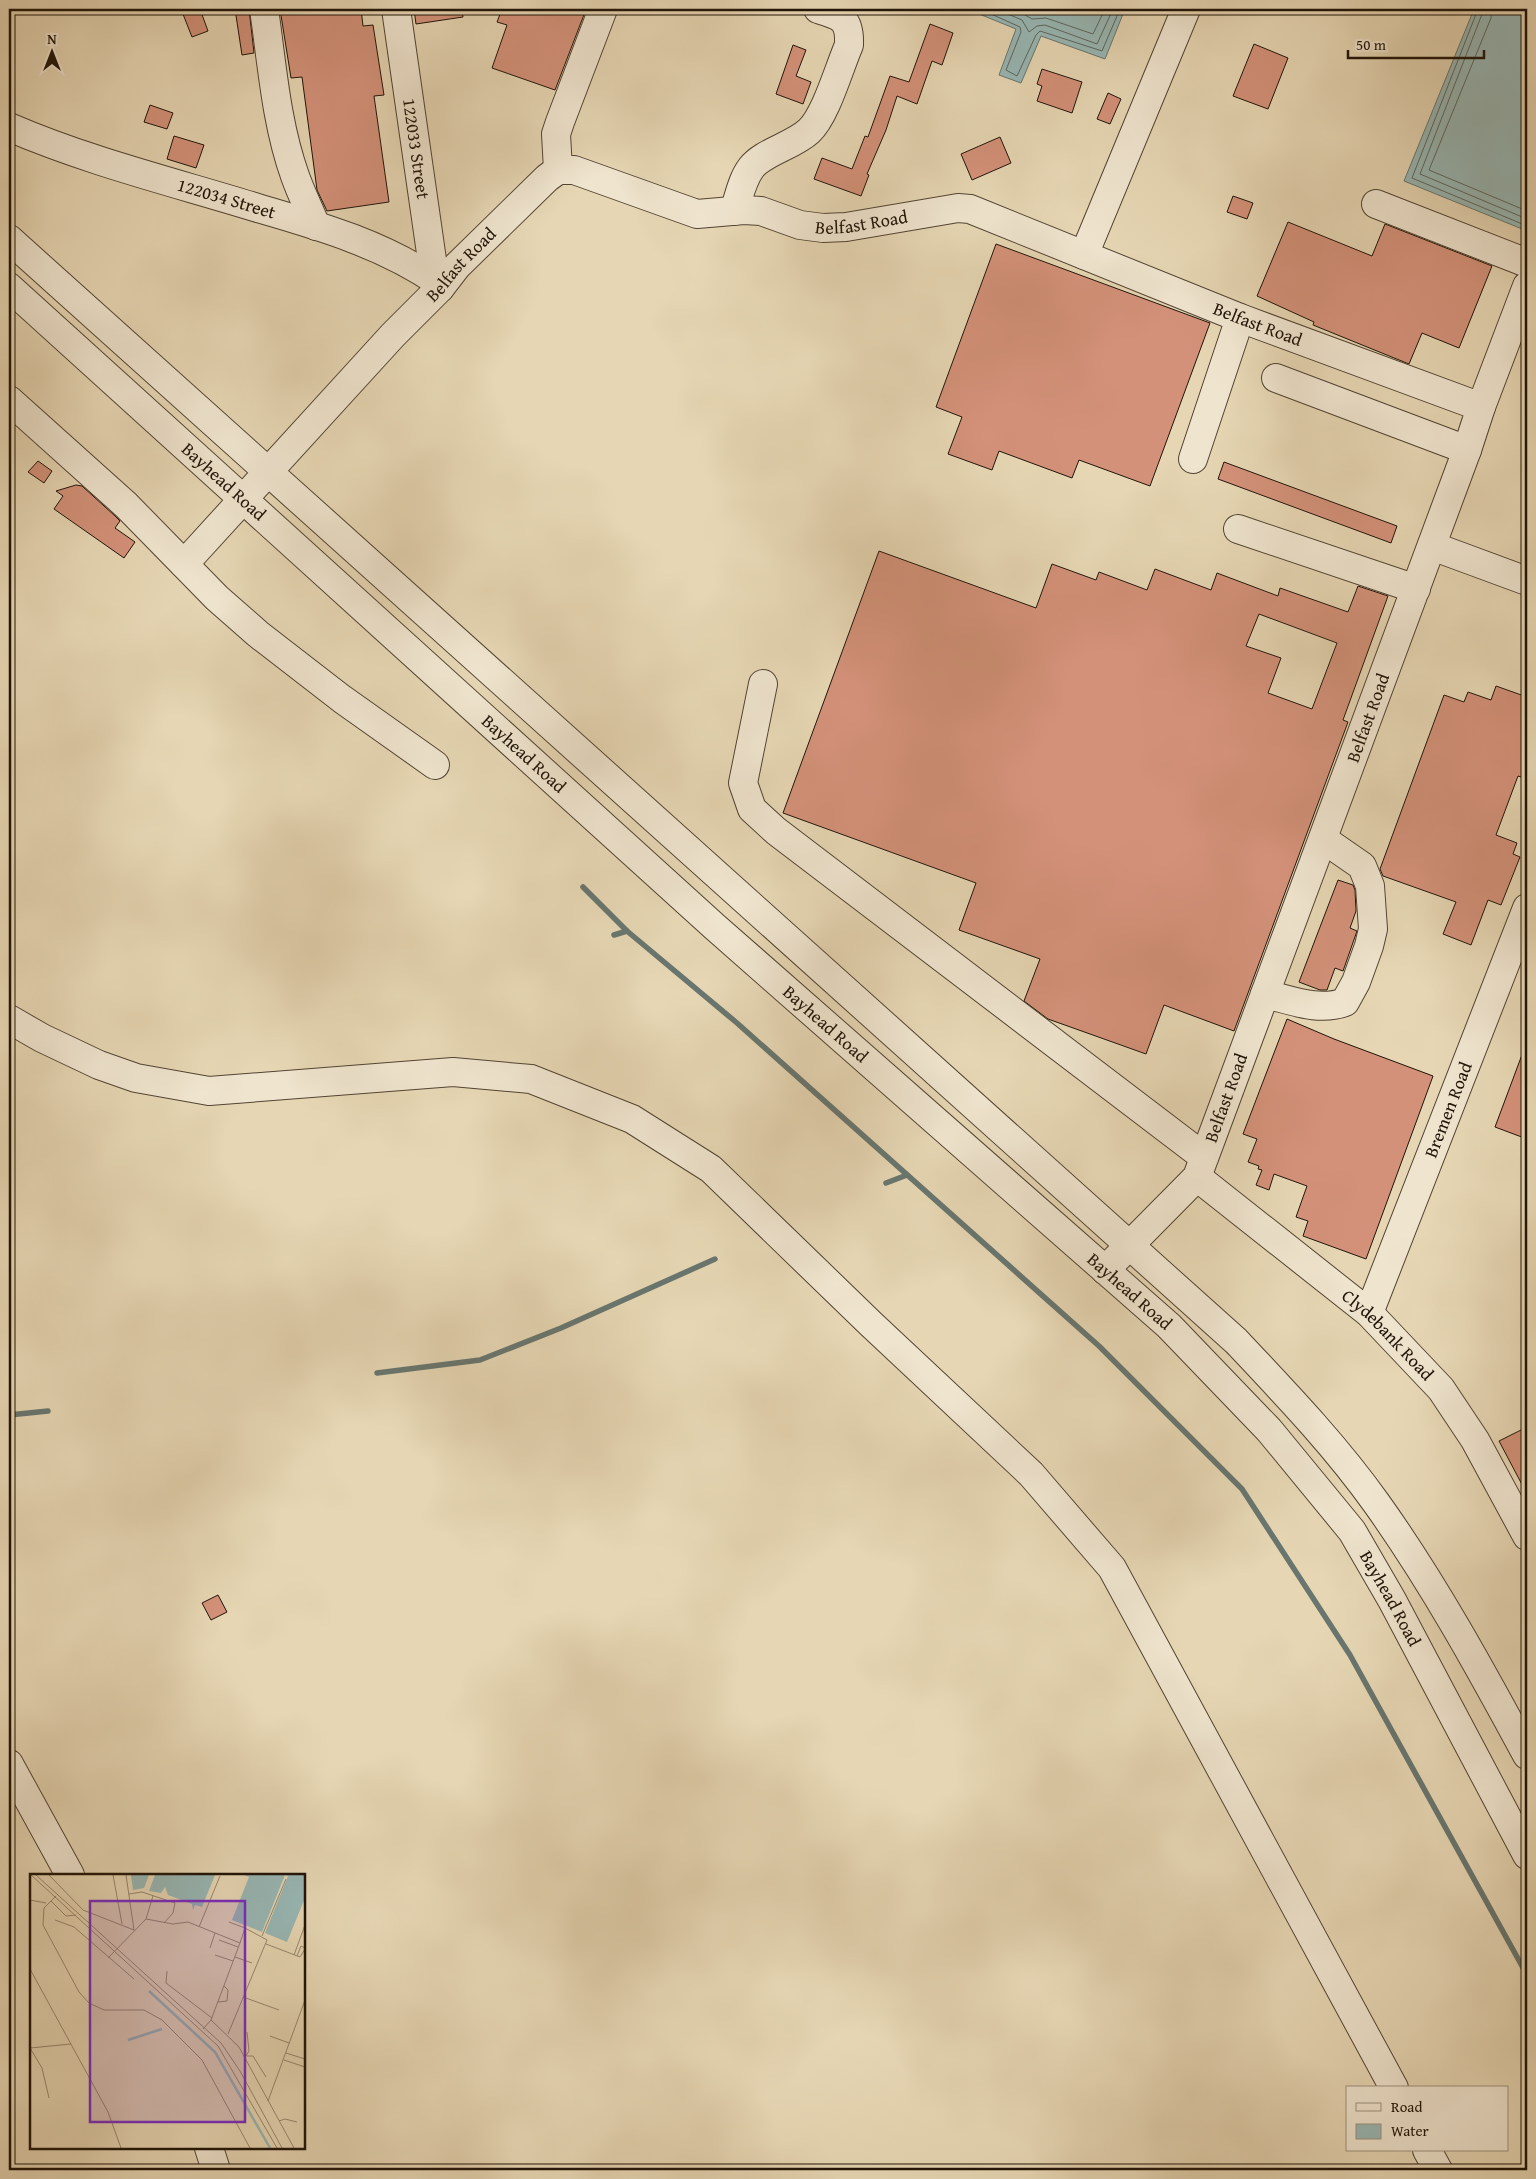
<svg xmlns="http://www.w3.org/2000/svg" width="1536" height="2179" viewBox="0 0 1536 2179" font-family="'Gentium Book Plus',serif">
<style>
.water{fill:#98b7b4;stroke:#68766f}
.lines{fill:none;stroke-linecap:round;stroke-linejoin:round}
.shore{stroke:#5c665e;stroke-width:1}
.stream{stroke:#68766f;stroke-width:5.5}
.building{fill:#d39179;stroke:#201408;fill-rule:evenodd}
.minor-casing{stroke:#524433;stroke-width:30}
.minor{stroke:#efe4ce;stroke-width:28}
.labels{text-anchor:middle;stroke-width:4.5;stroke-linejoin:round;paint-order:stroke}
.street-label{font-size:18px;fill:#201408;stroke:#efe4ce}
.inset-river{fill:none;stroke:#98b7b4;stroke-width:2.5}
.inset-road{fill:none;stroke:#97886f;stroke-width:1}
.view{fill:#7b2cbf;fill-opacity:0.15;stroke:#7b2cbf;stroke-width:2.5}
.inset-edge{fill:none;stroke:#201408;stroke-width:2.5}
</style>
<rect width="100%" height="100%" fill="#e6d6b3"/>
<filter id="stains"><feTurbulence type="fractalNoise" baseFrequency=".004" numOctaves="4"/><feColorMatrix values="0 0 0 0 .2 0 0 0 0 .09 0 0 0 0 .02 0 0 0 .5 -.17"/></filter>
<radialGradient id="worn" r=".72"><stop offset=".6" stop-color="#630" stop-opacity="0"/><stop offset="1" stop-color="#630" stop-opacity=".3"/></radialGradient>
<g class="water">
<polygon points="967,9 1125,9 1105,59 1041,36 1021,83 999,75 1016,29"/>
<polygon points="1474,9 1527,9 1527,231 1404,181"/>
</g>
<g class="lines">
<g class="shore">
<polyline points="980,9 1020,27 1021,32 1006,70 1017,76 1036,35 1040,31 1102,51 1120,9"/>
<polyline points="996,9 1022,20 1029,32 1037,26 1045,25 1097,44 1113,9"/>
<polyline points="1015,9 1032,19 1046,18 1093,34 1105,9"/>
<polyline points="1478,9 1412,178 1527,226"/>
<polyline points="1484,9 1420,174 1527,219"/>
<polyline points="1492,9 1491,18 1429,170 1527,211"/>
</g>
<g class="stream">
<polyline points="583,887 627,931 737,1023 1099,1346 1242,1489 1350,1655 1527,1975"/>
<polyline points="614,935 627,931"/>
<polyline points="886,1183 907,1175"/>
<polyline points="377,1373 480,1360 561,1328 715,1259"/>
<polyline points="9,1415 48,1411"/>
</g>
</g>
<g class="building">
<polygon points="181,9 200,9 208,31 192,37"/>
<polygon points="235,9 249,9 254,53 242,55"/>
<polygon points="280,9 361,9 363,26 373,25 384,95 374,96 389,202 327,211 317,190 302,77 291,78"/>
<polygon points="414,9 462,9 463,17 416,24"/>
<polygon points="502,9 577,9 585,12 555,90 492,68 507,25 497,22"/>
<polygon points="930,24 953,33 942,65 932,61 917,104 897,96 886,130 867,174 869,175 861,196 814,179 822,158 852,169 865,136 868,137 890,76 909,82"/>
<polygon points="1254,44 1288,58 1268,109 1233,96"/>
<polygon points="793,45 806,50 796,76 811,82 803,104 776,94"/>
<polygon points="1042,69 1082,82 1072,113 1037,101 1042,86 1037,84"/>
<polygon points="1108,93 1121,99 1110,124 1097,119"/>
<polygon points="150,105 173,113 167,129 144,122"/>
<polygon points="174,136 204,145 196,168 167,159"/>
<polygon points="1000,137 1011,163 972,180 961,154"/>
<polygon points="1233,196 1253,203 1247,219 1227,212"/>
<polygon points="1288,222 1372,256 1385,224 1492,266 1459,348 1422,333 1409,364 1313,325 1314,322 1257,296"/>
<polygon points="996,244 1210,323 1150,486 1079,460 1072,478 999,451 992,470 948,454 962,417 936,407"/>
<polygon points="38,461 52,471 44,483 28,472"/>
<polygon points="1224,462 1397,526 1391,543 1218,479"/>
<polygon points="76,485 82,486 115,516 120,521 115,528 135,542 124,558 54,509 63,496 56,491"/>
<path d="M879,551L1036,608L1052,564L1096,580L1099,572L1147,590L1155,569L1211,590L1217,573L1278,596L1280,588L1348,612L1358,586L1388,596L1343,720L1348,722L1234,1031L1164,1005L1146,1054L1048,1019L1024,1001L1040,959L959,930L976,883L783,813ZM1259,614L1337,643L1312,709L1268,693L1281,658L1246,646Z"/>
<polygon points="1496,686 1527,697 1527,779 1518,776 1496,835 1517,843 1513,854 1520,857 1501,905 1488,900 1471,945 1443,934 1456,902 1383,876 1380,869 1444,695 1464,702 1468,692 1491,700"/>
<polygon points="1338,880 1353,885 1355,890 1356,911 1350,928 1357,931 1343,971 1335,968 1327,990 1320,990 1299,982"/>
<polygon points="1287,1019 1334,1039 1433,1076 1366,1259 1303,1236 1308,1221 1296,1217 1307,1186 1274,1174 1269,1190 1256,1185 1262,1170 1258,1169 1259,1166 1248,1162 1257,1139 1243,1134"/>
<polygon points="1526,1044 1527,1045 1527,1139 1495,1127"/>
<polygon points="1527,1427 1527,1494 1499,1441"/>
<polygon points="218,1595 227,1612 211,1620 202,1603"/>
</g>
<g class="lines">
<defs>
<g id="minor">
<path d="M264,9C272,64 276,123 295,176C301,193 309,209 316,226"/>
<path id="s1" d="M396,9L432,260L440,288"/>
<path id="s2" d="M9,127C90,162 177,183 261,209C323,227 384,245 438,282"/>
<polyline points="558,170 556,134 560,122 603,9"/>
<polyline points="1376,204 1527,263"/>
<path d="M734,211C739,197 742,180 751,168C763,152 793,146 809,131C826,115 839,68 849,45C850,18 841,16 818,9"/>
<path d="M9,239L1236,1341C1285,1393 1335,1445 1377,1504C1434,1584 1481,1670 1527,1755"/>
<polyline points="1084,255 1186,9"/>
<path id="s3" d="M9,287L715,927L1169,1326L1269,1430L1352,1531L1392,1600L1527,1855"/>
<polyline points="1276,378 1467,450"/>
<polyline points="9,400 126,505 217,598 258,634 342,699 435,765"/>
<polyline points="1481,407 1527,286"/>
<polyline points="1193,459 1240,318"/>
<polyline points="1238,529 1416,589"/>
<polyline points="1432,546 1527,581"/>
<path id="s4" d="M184,564L393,335L440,288L457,266L547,178L558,170H574L697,214L744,210L761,211L800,225L823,228L846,227L958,208L970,209L1240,318L1481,407L1467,450L1197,1177L1105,1270"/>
<polyline points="763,684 743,783 752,809 776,831 1204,1157"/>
<path d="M1265,994C1291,1000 1319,1012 1345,1002L1356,982L1369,946L1373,929L1370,886L1362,866L1323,839"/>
<polyline points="9,1019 42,1038 99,1065 136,1078 209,1091 453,1072 531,1079 632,1119 711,1169 871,1324 1031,1474 1112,1568 1394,2088"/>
<path id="s5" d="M1197,1177L1369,1313L1441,1389L1475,1440L1527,1536"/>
<path id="s6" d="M1369,1313L1527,908"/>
<polyline points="9,1764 70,1875"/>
<polyline points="209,2148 216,2170"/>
<polyline points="1427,2150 1438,2170"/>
</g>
</defs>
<use href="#minor" class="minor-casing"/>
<use href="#minor" class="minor"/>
</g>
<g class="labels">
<g class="street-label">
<text dy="6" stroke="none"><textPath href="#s1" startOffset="141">122033 Street</textPath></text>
<text dy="6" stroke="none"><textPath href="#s2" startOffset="229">122034 Street</textPath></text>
<text dy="6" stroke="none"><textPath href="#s4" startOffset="858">Belfast Road</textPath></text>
<text dy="6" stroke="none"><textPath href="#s4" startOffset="408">Belfast Road</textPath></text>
<text dy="6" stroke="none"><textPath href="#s4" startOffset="1278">Belfast Road</textPath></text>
<text dy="6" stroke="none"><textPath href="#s3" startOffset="290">Bayhead Road</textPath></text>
<text transform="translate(1368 718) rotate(-70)" y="6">Belfast Road</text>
<text dy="6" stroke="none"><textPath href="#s3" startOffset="695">Bayhead Road</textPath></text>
<text dy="6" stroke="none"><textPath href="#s3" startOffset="1100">Bayhead Road</textPath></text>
<text transform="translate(1226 1098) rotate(-70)" y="6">Belfast Road</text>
<text dy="6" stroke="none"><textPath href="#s6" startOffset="218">Bremen Road</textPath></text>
<text dy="6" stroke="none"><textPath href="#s3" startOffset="1505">Bayhead Road</textPath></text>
<text dy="6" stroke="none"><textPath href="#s5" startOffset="248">Clydebank Road</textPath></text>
<text dy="6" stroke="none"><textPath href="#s3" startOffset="1910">Bayhead Road</textPath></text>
</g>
</g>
<g transform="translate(30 1874)">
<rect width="275" height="275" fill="#e6d6b3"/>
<path d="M101,1H119L114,14L103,16ZM125,1H185L172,33L165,31L163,36L162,30L138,21L135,13L131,19L119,17ZM214,1H275V24L257,68L235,59L258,2L255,1L232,58L202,46L219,3Z" fill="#98b7b4"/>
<path class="inset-river" d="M119,117L185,178L240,274M98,166L132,155"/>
<path class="inset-road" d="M1,1L188,172L247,274M6,1L191,169L210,197L252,274M19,1L53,36L104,56M83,1L92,50M96,1L104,56M99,20L112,18L145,29L143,39L134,49M26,22L14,34L13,51L49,118L59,129L74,136H114L132,146L172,186L220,274M0,26L16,29M21,27L36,42L46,41M116,45L143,50L158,48L210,69L181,146L173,155M116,45L123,22M25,46L44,53L104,105M199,48L215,54M169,53L190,2M232,62L256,5M189,66L208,73M236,70L270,83L275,75M180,74L185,59M185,81L203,87M264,81L275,51M267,82L271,72L275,74M205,83L222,89M78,84L116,45M0,95L78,238L91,274M137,97L136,109L182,144M213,123L249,136M188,128L197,127L198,116L194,112M181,146L209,173L264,274M198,160L237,66L215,54L210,69M240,162L259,169M0,174L12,194L19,224M0,174L41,170M256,179L275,185M216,182L219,177L217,158M217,182H223L236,203M254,186L275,193M238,227L275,126M249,247L255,245L267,248"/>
<path class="view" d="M60,27H215V248H60Z"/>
<rect width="275" height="275" class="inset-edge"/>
</g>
<rect width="1536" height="2179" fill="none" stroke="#e6d6b3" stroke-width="30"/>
<rect x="10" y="10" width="1516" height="2159" fill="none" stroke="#201408" stroke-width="2.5"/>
<rect x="15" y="15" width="1506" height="2149" fill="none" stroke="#201408"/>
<rect x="1346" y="2086" width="162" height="65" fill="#efe4ce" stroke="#9c917f"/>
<rect x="1356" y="2103" width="25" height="8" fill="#efe4ce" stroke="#9c917f"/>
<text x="1391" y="2112" font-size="15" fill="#201408">Road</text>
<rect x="1356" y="2124" width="25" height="15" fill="#98b7b4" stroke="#9c917f"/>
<text x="1391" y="2136" font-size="15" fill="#201408">Water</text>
<g transform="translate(52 52)" stroke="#efe4ce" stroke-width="4" paint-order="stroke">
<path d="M0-4L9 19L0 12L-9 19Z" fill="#201408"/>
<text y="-8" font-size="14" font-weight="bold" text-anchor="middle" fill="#201408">N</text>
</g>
<path d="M1348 50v8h136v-8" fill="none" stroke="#201408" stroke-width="2.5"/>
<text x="1356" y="50" font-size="15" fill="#201408" stroke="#efe4ce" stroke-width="4" paint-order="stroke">50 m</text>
<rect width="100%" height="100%" filter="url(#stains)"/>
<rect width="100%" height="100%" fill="url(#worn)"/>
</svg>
